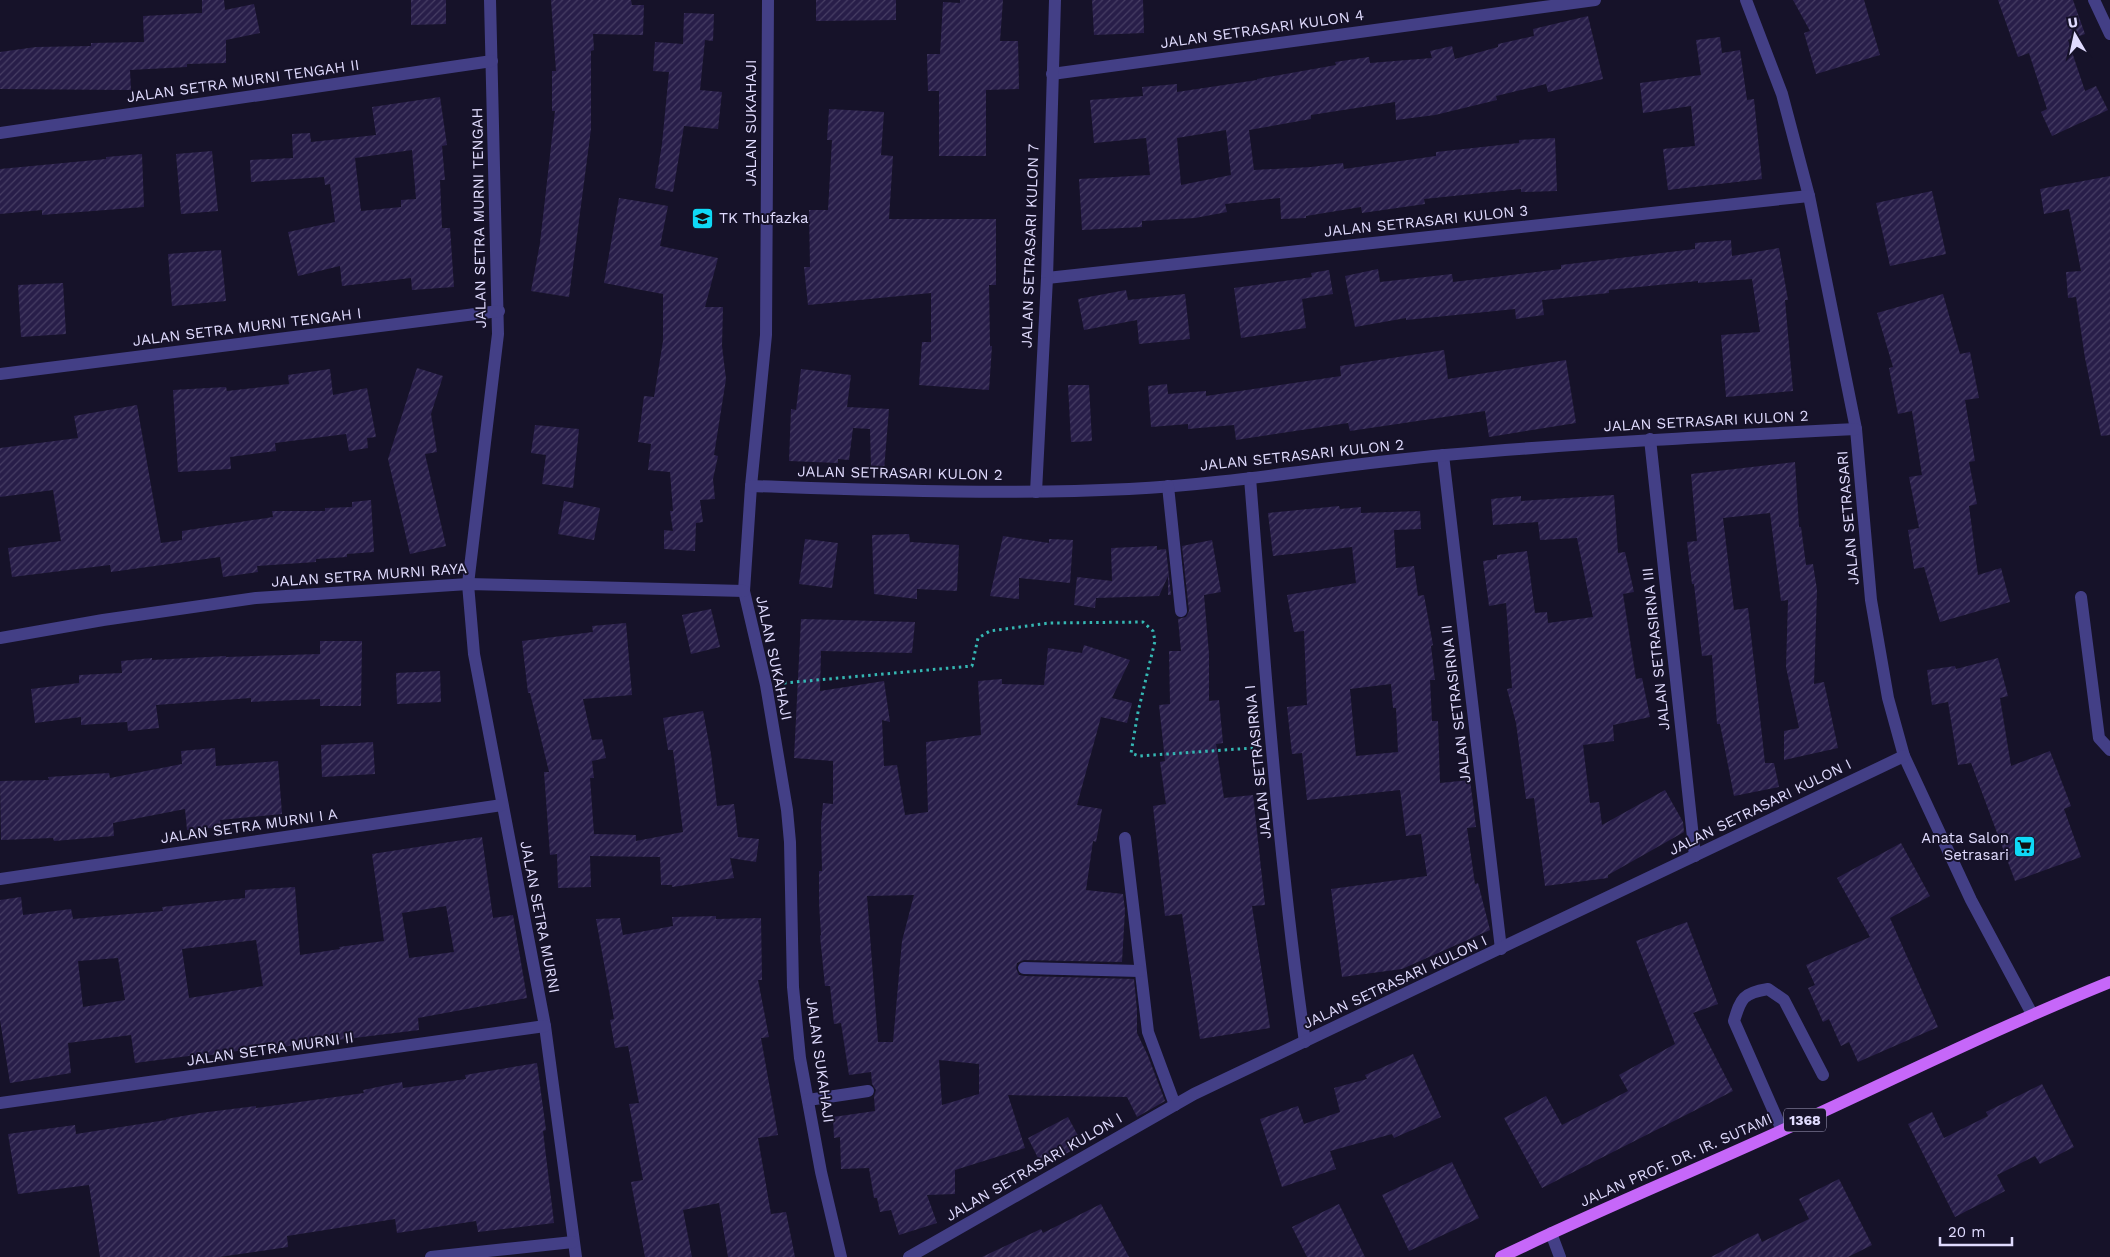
<svg xmlns="http://www.w3.org/2000/svg" width="2110" height="1257" viewBox="0 0 2110 1257" font-family="'Work Sans',sans-serif">
<style>
.building{fill:url(#building-hatch);fill-rule:evenodd}
.lines{fill:none;stroke-linecap:round;stroke-linejoin:round}
.path{stroke:#35b7b3;stroke-width:3;stroke-dasharray:2.5 4;stroke-linecap:butt}
.minor{stroke:#433f86;stroke-width:12}
.major{stroke:#c667f9;stroke-width:12}
.labels{text-anchor:middle;stroke-width:4;stroke-linejoin:round;paint-order:stroke}
.shield{fill:#161229;stroke:#a39fbe;stroke-width:1}
.shield-label{font-size:14px;font-weight:bold;fill:#e0dbfe}
.street-label{font-size:15px;fill:#e0dbfe;stroke:#161229}
.poi-label{font-size:15px;fill:#e0dbfe;stroke:#161229;text-anchor:start}
</style>
<defs>
<pattern id="building-hatch" width="6" height="6" patternUnits="userSpaceOnUse" patternTransform="scale(1.25)"><rect width="6" height="6" fill="#281e49"/><path d="M-1 1l2-2M0 6l6-6M5 7l2-2" fill="none" stroke="#473e64"/></pattern>
</defs>
<rect width="100%" height="100%" fill="#161229"/>
<g class="building">
<polygon points="202,0 224,0 225,10 254,4 260,33 226,40 226,63 187,64 187,67 130,70 131,90 0,89 0,52 36,47 91,46 91,43 144,42 143,16 202,13"/>
<polygon points="411,0 446,0 446,24 411,25"/>
<polygon points="551,0 631,0 632,5 644,5 643,35 593,34 594,50 591,51 591,129 569,297 531,291 540,243 555,111 552,111 552,71 556,71"/>
<polygon points="816,0 896,0 896,20 816,21"/>
<polygon points="960,0 1003,0 1000,41 1018,41 1019,89 986,90 986,156 939,156 939,91 928,91 927,54 940,54 943,2 960,3"/>
<polygon points="1092,0 1143,0 1144,33 1094,35"/>
<polygon points="1793,0 1864,0 1880,55 1816,74 1804,33 1810,31"/>
<polygon points="1998,0 2073,0 2085,34 2068,40 2085,91 2096,86 2108,110 2052,136 2041,112 2047,109 2029,53 2018,57"/>
<polygon points="684,13 714,14 713,41 705,40 700,90 722,92 718,129 684,126 673,192 655,188 662,144 669,72 653,71 655,42 683,44"/>
<path d="M1588,16L1603,79L1548,92L1546,84L1496,96L1497,100L1435,115L1396,120L1395,102L1311,115V119L1249,130L1254,170L1311,167L1343,163L1344,169L1436,156V152L1519,143V140L1555,138L1557,191L1521,192V189L1424,199L1425,204L1362,213L1361,207L1306,216V218L1281,219L1280,198L1225,204L1227,212L1195,218L1142,221V227L1082,230L1079,179L1150,175L1146,138L1094,143L1090,100L1143,96L1142,87L1177,84V92L1257,80V79L1336,65L1335,62L1369,57L1370,63L1432,58L1430,51L1452,46L1455,59L1498,47V44L1534,36L1533,29ZM1226,130L1231,175L1181,185L1177,138Z"/>
<polygon points="1720,37 1722,53 1740,50 1747,100 1754,99 1762,179 1668,190 1663,149 1695,146 1691,106 1643,113 1640,83 1701,75 1696,40"/>
<path d="M440,97L447,145L442,146L445,180H440L442,228H450L454,287L412,290L411,278L342,286L340,266L298,276L288,232L335,222L330,184L325,185L324,177L251,182L250,160L293,158L292,134L310,133L311,142L376,135L372,107ZM412,150L416,199L401,200V207L361,211L355,158Z"/>
<polygon points="829,109 884,112 881,155 893,156 889,219 996,219 996,285 989,285 990,346 992,346 989,390 919,385 922,342 931,342 931,293 808,305 804,267 810,267 809,210 828,210 832,140 827,140"/>
<polygon points="212,151 218,211 181,214 176,154"/>
<polygon points="142,154 144,207 42,215 42,210 0,214 0,169 106,159 106,157"/>
<polygon points="2110,176 2110,435 2101,436 2085,358 2076,297 2068,298 2066,272 2081,271 2069,209 2044,214 2040,189"/>
<polygon points="1932,191 1946,254 1890,266 1876,203"/>
<polygon points="619,198 668,206 660,246 718,258 705,307 723,307 722,346 726,379 714,455 718,456 713,479 715,499 700,500 703,522 696,523 695,551 664,549 664,530 673,531 670,511 673,511 670,472 648,470 651,444 638,442 644,396 654,397 663,341 663,294 604,283"/>
<polygon points="1731,240 1732,256 1779,248 1788,300 1785,300 1793,391 1726,397 1721,335 1760,332 1752,279 1698,283 1698,281 1609,290 1609,293 1542,300 1544,315 1516,319 1515,309 1406,320 1406,318 1355,327 1345,276 1378,269 1380,282 1452,274 1453,282 1561,269 1561,265 1695,249 1695,243"/>
<polygon points="221,250 226,301 172,306 168,254"/>
<polygon points="1329,270 1333,294 1302,299 1306,328 1241,338 1234,288 1312,277 1311,273"/>
<polygon points="63,283 66,334 21,337 18,285"/>
<polygon points="1126,290 1128,300 1185,294 1190,339 1139,344 1137,320 1084,330 1078,299"/>
<polygon points="1943,294 1960,354 1970,352 1979,398 1965,400 1975,461 1969,462 1977,504 1969,506 1978,575 2001,568 2010,602 1940,622 1924,567 1914,569 1908,530 1919,528 1909,477 1922,475 1912,411 1898,414 1889,368 1893,367 1877,313"/>
<polygon points="1444,350 1448,379 1566,360 1576,423 1489,437 1485,411 1350,431 1348,423 1236,440 1234,425 1188,429 1188,424 1151,427 1148,386 1167,384 1168,394 1206,391 1206,396 1341,376 1340,366"/>
<polygon points="417,368 443,376 431,414 437,452 425,454 446,546 410,554 388,459"/>
<polygon points="330,369 333,395 367,388 376,437 367,438 368,448 349,451 346,434 275,443 276,451 230,457 231,469 178,472 173,390 226,387 227,391 289,384 288,375"/>
<polygon points="801,369 851,375 847,407 889,409 884,470 871,469 870,429 853,428 849,460 838,459 838,463 789,461 791,409 796,410"/>
<polygon points="1068,385 1089,385 1092,441 1071,442"/>
<polygon points="137,405 161,543 182,540 182,531 273,517 272,511 325,511 325,508 352,507 352,502 371,500 374,552 347,554 347,557 316,559 316,562 257,566 258,572 223,577 220,557 111,572 110,565 12,577 8,548 61,541 53,490 0,497 0,448 78,438 74,416"/>
<polygon points="535,425 579,429 573,488 542,484 546,455 531,453"/>
<polygon points="1795,462 1799,527 1801,527 1806,565 1813,564 1817,590 1814,684 1824,682 1838,748 1784,760 1784,731 1799,728 1786,667 1788,600 1781,601 1770,513 1723,518 1734,610 1748,608 1765,763 1774,763 1779,787 1734,796 1720,724 1717,724 1712,655 1702,656 1694,584 1692,584 1687,542 1697,541 1691,474"/>
<polygon points="1614,495 1618,553 1625,552 1634,592 1623,594 1636,679 1642,678 1650,717 1613,725 1614,741 1583,745 1590,803 1599,802 1602,825 1665,790 1683,822 1684,832 1608,875 1608,878 1545,886 1534,798 1526,799 1516,723 1507,689 1512,688 1506,603 1489,606 1483,561 1497,559 1497,555 1527,551 1535,613 1547,612 1548,623 1593,617 1577,538 1540,540 1538,522 1493,525 1491,499 1521,496 1521,501"/>
<polygon points="564,501 600,508 594,540 558,534"/>
<path d="M1339,506L1340,509L1361,507V513L1420,511L1421,529L1394,530L1396,568L1414,566L1418,596L1424,595L1433,645L1431,646L1435,680H1430L1432,721H1438L1440,783L1470,780L1476,827L1467,828L1475,884L1478,883L1490,930L1402,969L1342,977L1331,889L1427,876L1421,834L1406,836L1400,790L1307,800L1302,753L1292,754L1287,707L1307,705L1304,631L1294,632L1287,595L1356,583L1352,547L1273,556L1268,513ZM1391,684L1393,708H1396L1398,752L1356,756L1350,689Z"/>
<polygon points="909,534 910,542 959,545 957,591 917,589 917,599 874,594 872,535"/>
<polygon points="1003,536 1049,543 1049,539 1073,540 1070,583 1019,578 1019,599 990,596"/>
<polygon points="805,539 838,543 832,588 799,584"/>
<polygon points="1212,540 1221,592 1204,595 1209,654 1209,701 1219,700 1223,743 1216,744 1224,798 1253,795 1265,905 1252,906 1270,1028 1200,1039 1182,914 1165,916 1153,806 1166,804 1160,762 1165,761 1159,705 1170,704 1169,651 1181,651 1178,619 1186,617 1189,611 1182,546"/>
<polygon points="1157,546 1157,550 1166,549 1171,595 1168,595 1168,576 1159,596 1096,598 1095,608 1074,605 1077,577 1112,581 1111,548"/>
<polygon points="711,609 720,647 691,654 682,615"/>
<path d="M801,619L915,622L912,653L821,651L820,691L884,681L890,722L882,720L884,766L897,765L905,815L928,812L926,742L981,735L978,681L1002,679V684L1044,685L1048,648L1082,653L1084,645L1130,660L1112,698L1132,703L1127,723L1101,717L1077,805L1102,809L1096,842L1093,841L1086,890L1123,894L1125,910L1122,962L1024,960L1017,963L1016,968L1019,975L1024,976L1134,979L1137,1010V1033L1148,1056L1165,1101L1137,1117L1127,1097L1008,1095L1025,1148L955,1170V1194L927,1195L937,1223L899,1235L891,1210L880,1212L877,1198H874L869,1168L841,1169L840,1137L834,1138L833,1117L875,1111L874,1097L876,1090L872,1084L871,1072L849,1075L841,1023L834,1024L830,986H825L820,936L821,935L819,903V871H822L821,825L823,803L833,804V761L794,758ZM914,895L902,941L893,1042H878L867,896ZM939,1060L979,1064V1094L942,1105Z"/>
<polygon points="626,623 632,695 583,699 592,740 602,739 606,758 592,761 594,778 590,778 594,834 636,835 636,841 683,832 673,750 668,750 663,718 703,711 711,754 717,806 734,804 738,837 759,839 756,862 730,858 734,878 672,887 672,885 661,885 660,857 590,856 591,887 558,888 557,854 550,855 544,772 549,772 530,693 528,693 522,641 593,632 592,626"/>
<polygon points="320,641 362,641 361,706 320,706 320,699 251,702 251,698 156,705 159,728 128,731 127,722 81,725 81,717 35,723 31,689 79,683 79,675 122,673 121,661 152,658 152,660 226,656 226,657 320,654"/>
<polygon points="1998,658 2008,696 2000,698 2011,766 2050,751 2071,806 2064,809 2081,857 2015,881 1971,763 1958,765 1948,702 1932,705 1927,670 1955,666 1956,669"/>
<polygon points="440,671 441,702 397,704 396,673"/>
<polygon points="373,742 375,774 322,777 321,745"/>
<polygon points="215,748 216,766 278,761 282,814 220,820 221,827 187,830 185,809 113,823 114,836 54,841 53,838 1,840 0,781 49,780 48,777 109,773 110,778 182,764 181,751"/>
<path d="M482,837L493,918L513,915L527,998L418,1018L419,1030L273,1048L272,1046L204,1056V1054L135,1063L131,1035L68,1043L71,1073L10,1083L0,1020V900L21,897L23,915L71,909L73,919L163,911L162,907L245,898V890L295,887L300,955L340,949L339,947L384,941L372,854ZM446,906L454,952L409,958L402,913ZM256,940L263,986L189,998L182,949ZM118,958L125,1000L83,1007L78,961Z"/>
<polygon points="1901,843 1930,896 1890,918 1938,1027 1858,1062 1849,1042 1841,1046 1829,1019 1823,1022 1808,988 1815,985 1806,965 1870,937 1837,878"/>
<polygon points="716,916 716,919 761,918 762,980 758,980 769,1037 761,1038 778,1135 758,1138 771,1214 786,1212 795,1257 728,1257 719,1203 683,1210 692,1257 645,1257 631,1182 643,1180 629,1104 639,1103 628,1046 615,1048 610,1020 614,1019 596,919 620,918 623,935 673,926 672,917"/>
<polygon points="1687,922 1718,1004 1693,1013 1733,1091 1542,1188 1504,1118 1546,1096 1562,1125 1628,1091 1619,1075 1675,1044 1636,941"/>
<polygon points="1413,1054 1441,1117 1394,1138 1392,1134 1330,1151 1336,1169 1282,1187 1260,1119 1298,1106 1304,1124 1340,1112 1334,1088 1367,1079 1365,1075"/>
<polygon points="537,1063 546,1130 543,1131 554,1223 478,1232 476,1221 397,1233 395,1219 287,1236 288,1247 219,1257 100,1257 89,1185 18,1194 8,1134 75,1125 76,1134 166,1120 166,1119 200,1113 256,1106 256,1108 364,1093 363,1090 402,1082 403,1088 466,1079 465,1075"/>
<polygon points="2042,1084 2074,1147 2040,1164 2035,1156 1997,1175 2005,1191 1955,1217 1908,1124 1932,1112 1944,1138 1988,1116 1986,1112"/>
<polygon points="1068,1117 1083,1145 1042,1166 1028,1138"/>
<polygon points="1452,1162 1479,1218 1409,1251 1382,1195"/>
<polygon points="1839,1179 1872,1245 1848,1257 1711,1257 1758,1233 1762,1242 1809,1219 1799,1199"/>
<polygon points="1101,1204 1129,1257 982,1257 1041,1229 1043,1233"/>
<polygon points="1339,1204 1365,1257 1307,1257 1292,1227"/>
</g>
<g class="lines">
<polyline class="path" points="784,683 972,666 978,638 990,631 1049,623 1143,622 1153,631 1155,641 1138,712 1131,753 1139,756 1253,748"/>
<g class="minor">
<polyline points="490,0 498,334 468,584 474,654 545,1026 576,1257"/>
<polyline points="768,0 766,335 751,486 744,591 766,685 787,810 790,842 793,987 800,1058 821,1172 841,1257"/>
<polyline points="1746,0 1782,94 1809,196 1856,429 1871,600 1888,698 1904,756 1971,900 2032,1014"/>
<polyline points="2094,0 2110,34"/>
<polyline points="1052,74 1595,0"/>
<polyline points="0,133 492,61"/>
<polyline points="1047,278 1809,196"/>
<polyline points="0,374 499,311"/>
<polyline points="1650,439 1695,856"/>
<polyline points="1443,455 1501,949"/>
<path d="M1250,478C1265,666 1278,855 1305,1042"/>
<path d="M751,486C877,490 1003,495 1129,489C1235,484 1340,464 1445,455C1582,443 1719,436 1856,429"/>
<polyline points="1168,486 1181,611"/>
<polyline points="1036,492 1047,278 1055,0"/>
<polyline points="2081,597 2099,738 2110,750"/>
<polyline points="0,638 103,620 256,598 468,584 744,591"/>
<polyline points="1125,838 1148,1032 1175,1105"/>
<polyline points="0,879 502,805"/>
<polyline points="1024,968 1140,971"/>
<polyline points="808,1100 868,1091"/>
<polyline points="0,1103 545,1026"/>
<path d="M1782,1130L1734,1021C1741,998 1743,993 1768,989L1784,1000L1823,1075"/>
<polyline points="1551,1233 1560,1257"/>
<polyline points="431,1257 573,1242"/>
<polyline points="909,1257 1194,1094 1904,756"/>
</g>
<path class="major" d="M1501,1257C1594,1212 1689,1173 1783,1130C1892,1080 1999,1027 2110,982"/>
</g>
<defs>
<symbol id="school-square" viewBox="-11 -11 22 22"><rect x="-9" y="-9" width="18" height="18" rx="4" fill="#0fd9f6" stroke="#161229"/><path d="M0-5L7-2L0 1L-7-2ZM-4 1L0 2.5L4 1V4Q0 6-4 4Z" fill="#111"/></symbol>
<symbol id="supermarket-square" viewBox="-11 -11 22 22"><rect x="-9" y="-9" width="18" height="18" rx="4" fill="#0fd9f6" stroke="#161229"/><path d="M-6-5.5h2.5l.6 2H6L4.5 2H-2.5L-4.4-4H-6ZM-1.5 3.2a1.3 1.3 0 1 0 .1 0ZM3 3.2a1.3 1.3 0 1 0 .1 0Z" fill="#111"/></symbol>
</defs>
<g fill-rule="evenodd">
<use href="#school-square" x="690" y="206" width="25" height="25"/>
<use href="#supermarket-square" x="2012" y="834" width="25" height="25"/>
</g>
<g class="labels">
<rect class="shield" x="1784" y="1108.5" width="42" height="23" rx="4"/>
<g class="shield-label">
<text x="1805" y="1125">1368</text>
</g>
<g class="street-label">
<text transform="translate(1262 29) rotate(-8)" y="5">JALAN SETRASARI KULON 4</text>
<text transform="translate(243 81) rotate(-8)" y="5">JALAN SETRA MURNI TENGAH II</text>
<text transform="translate(751 123) rotate(-90)" y="5">JALAN SUKAHAJI</text>
<text transform="translate(479 218) rotate(-91)" y="5">JALAN SETRA MURNI TENGAH</text>
<text transform="translate(1426 221) rotate(-6)" y="5">JALAN SETRASARI KULON 3</text>
<text transform="translate(1030 246) rotate(-88)" y="5">JALAN SETRASARI KULON 7</text>
<text transform="translate(247 327) rotate(-7)" y="5">JALAN SETRA MURNI TENGAH I</text>
<text transform="translate(1706 421) rotate(-3)" y="5">JALAN SETRASARI KULON 2</text>
<text transform="translate(1302 455) rotate(-6)" y="5">JALAN SETRASARI KULON 2</text>
<text transform="translate(900 473) rotate(1)" y="5">JALAN SETRASARI KULON 2</text>
<text transform="translate(1848 518) rotate(-95)" y="5">JALAN SETRASARI</text>
<text transform="translate(369 575) rotate(-4)" y="5">JALAN SETRA MURNI RAYA</text>
<text transform="translate(1656 649) rotate(-96)" y="5">JALAN SETRASIRNA III</text>
<text transform="translate(774 658) rotate(78)" y="5">JALAN SUKAHAJI</text>
<text transform="translate(1456 704) rotate(-97)" y="5">JALAN SETRASIRNA II</text>
<text transform="translate(1258 762) rotate(-96)" y="5">JALAN SETRASIRNA I</text>
<text transform="translate(1760 807) rotate(-26)" y="5">JALAN SETRASARI KULON I</text>
<text transform="translate(249 826) rotate(-8)" y="5">JALAN SETRA MURNI I A</text>
<text transform="translate(540 917) rotate(79)" y="5">JALAN SETRA MURNI</text>
<text transform="translate(1395 982) rotate(-25)" y="5">JALAN SETRASARI KULON I</text>
<text transform="translate(270 1049) rotate(-8)" y="5">JALAN SETRA MURNI II</text>
<text transform="translate(820 1060) rotate(82)" y="5">JALAN SUKAHAJI</text>
<text transform="translate(1676 1160) rotate(-24)" y="5">JALAN PROF. DR. IR. SUTAMI</text>
<text transform="translate(1034 1167) rotate(-30)" y="5">JALAN SETRASARI KULON I</text>
</g>
<g class="poi-label">
<text x="719" y="223">TK Thufazka</text>
<text x="2009" y="843" text-anchor="end">Anata Salon<tspan x="2009" dy="17">Setrasari</tspan></text>
</g>
</g>
<g transform="translate(2075 35) rotate(351)" stroke="#161229" stroke-width="4" paint-order="stroke">
<path d="M0-4L9 19L0 12L-9 19Z" fill="#e0dbfe"/>
<text y="-8" font-size="14" font-weight="bold" text-anchor="middle" fill="#e0dbfe">U</text>
</g>
<path d="M1940 1237v8h72v-8" fill="none" stroke="#e0dbfe" stroke-width="2.5"/>
<text x="1948" y="1237" font-size="15" fill="#e0dbfe" stroke="#161229" stroke-width="4" paint-order="stroke">20 m</text>
</svg>
